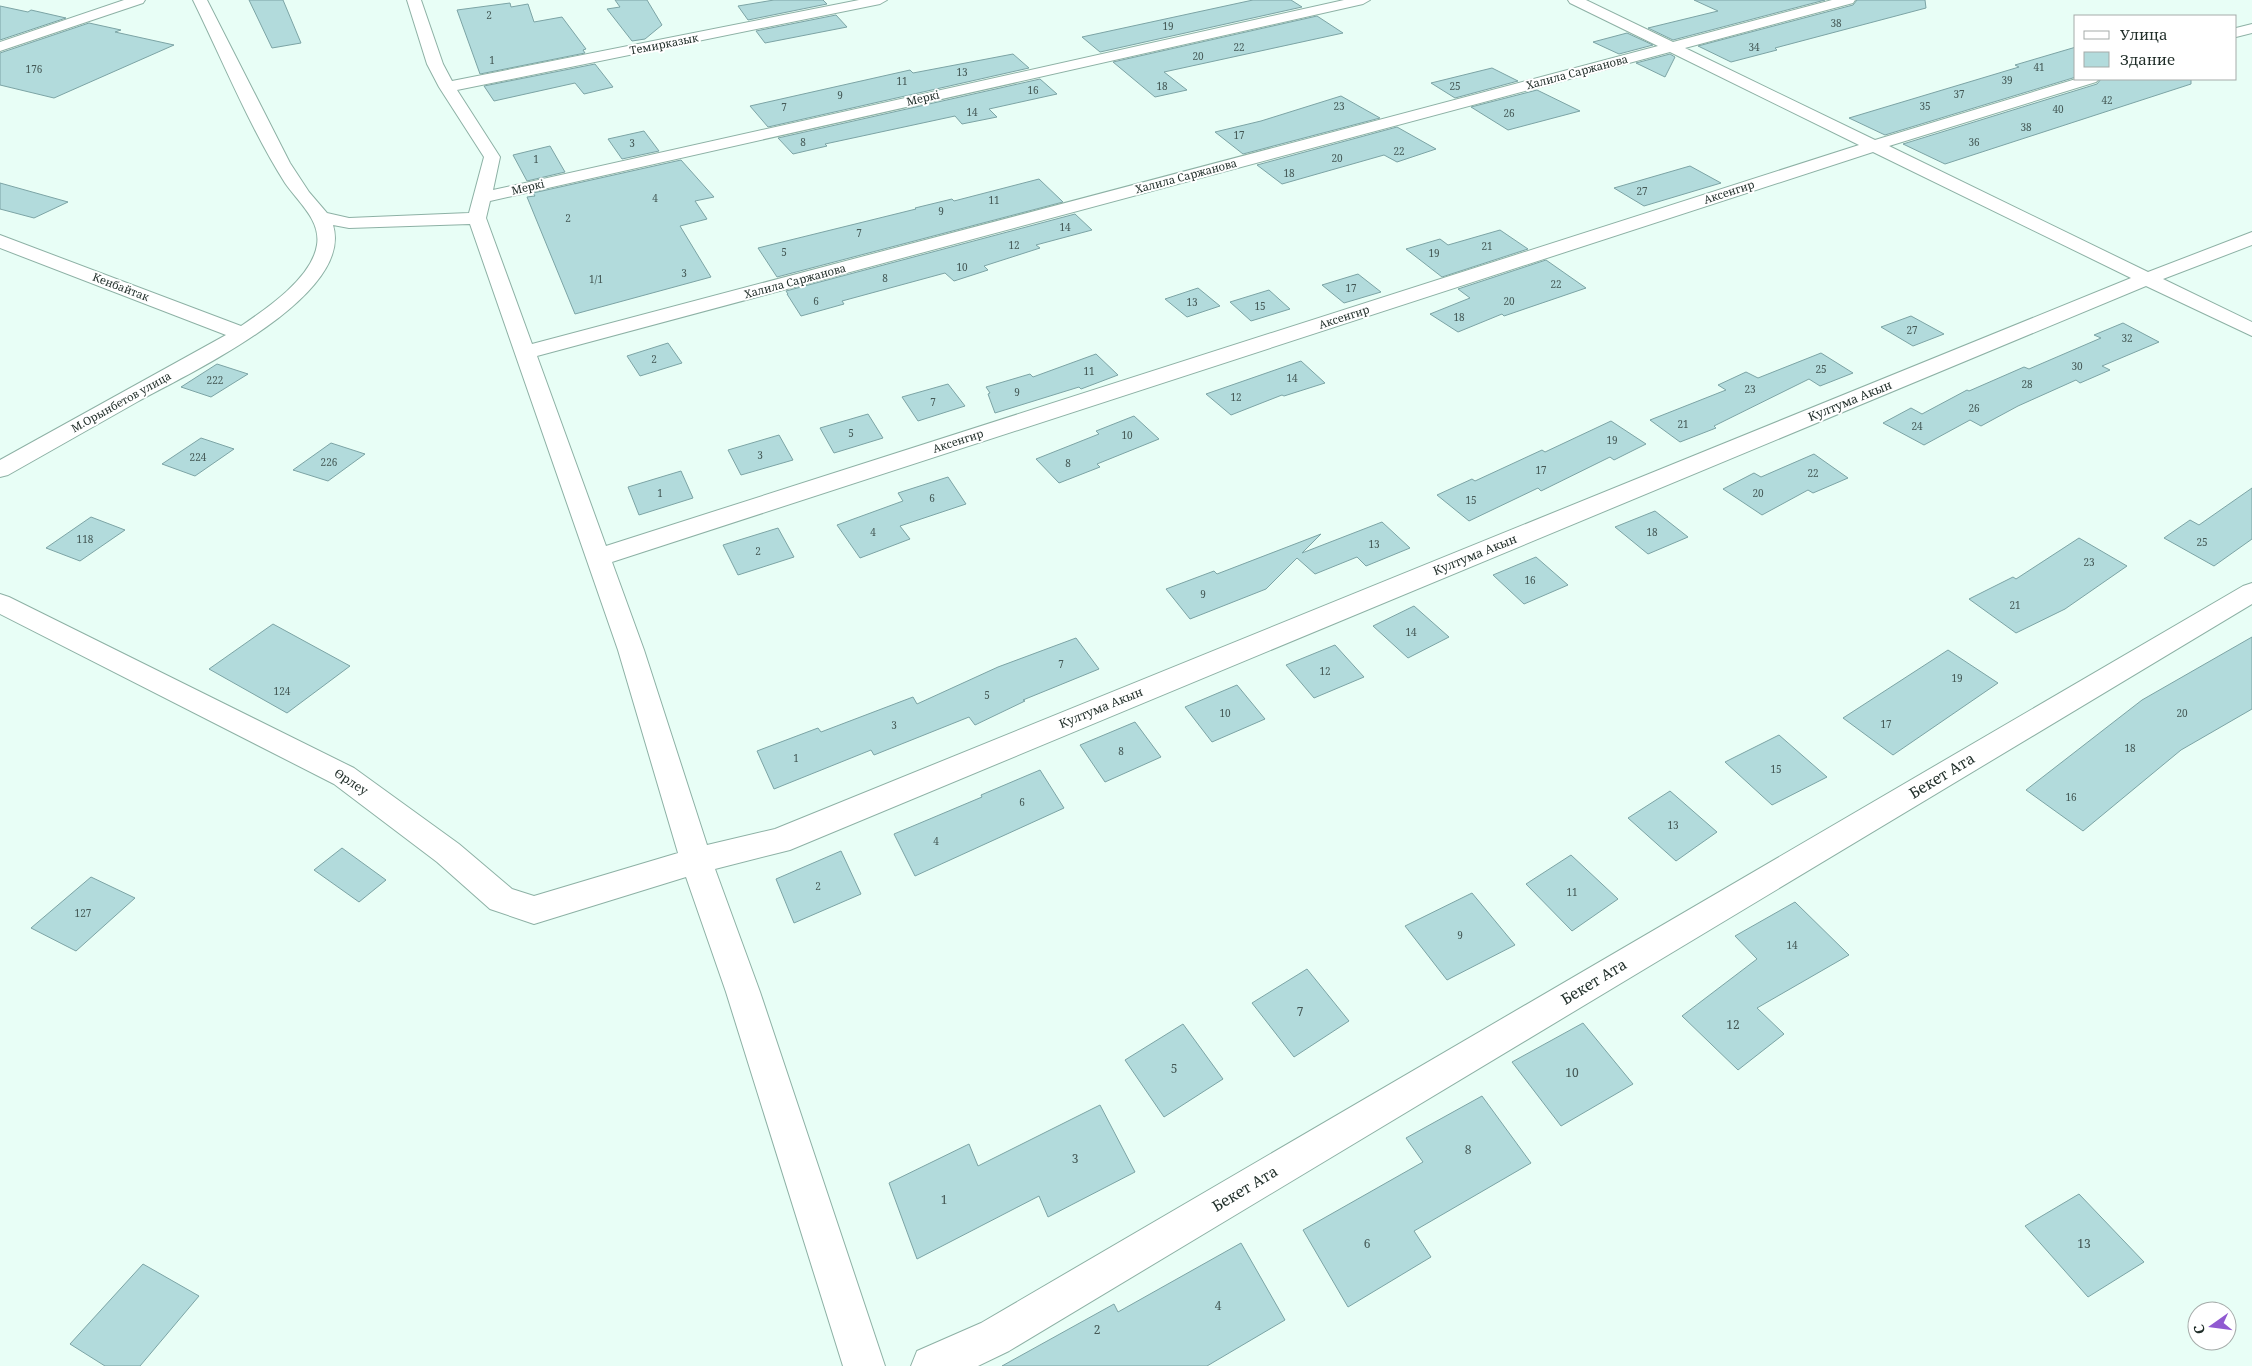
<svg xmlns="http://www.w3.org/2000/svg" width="2252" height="1366" viewBox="0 0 2252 1366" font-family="'Noto Serif',serif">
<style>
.building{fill:#b2dbdc;stroke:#7ca4a5}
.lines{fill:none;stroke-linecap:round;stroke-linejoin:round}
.minor-casing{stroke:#8db1a5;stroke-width:2}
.minor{fill:#fff;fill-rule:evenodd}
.labels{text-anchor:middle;stroke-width:4;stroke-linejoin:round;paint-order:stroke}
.number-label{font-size:10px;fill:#445855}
.far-street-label{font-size:11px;fill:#1f2d28;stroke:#fff}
.street-label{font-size:12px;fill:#1f2d28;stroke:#fff}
.near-number-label{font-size:12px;fill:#445855}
.near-street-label{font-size:15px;fill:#1f2d28;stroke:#fff}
</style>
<rect width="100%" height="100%" fill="#e8fef6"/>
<g class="building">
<polygon points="249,0 283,0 301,43 272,48"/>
<polygon points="615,0 647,0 662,25 645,39 632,41 607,9 620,7"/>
<polygon points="774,0 823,0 827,4 748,20 738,6"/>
<polygon points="1253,0 1291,0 1302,7 1100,52 1082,37"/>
<polygon points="1694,0 1825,0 1673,40 1648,28 1718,11"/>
<polygon points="1857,0 1925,0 1926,8 1775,48 1777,50 1731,62 1698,46 1853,5"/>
<polygon points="510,3 511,7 528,4 534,22 562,17 586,49 583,50 585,53 480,74 457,10"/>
<polygon points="0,6 28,12 31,10 66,18 0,40"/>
<polygon points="836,15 847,27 765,43 756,31"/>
<polygon points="1317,16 1343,33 1164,72 1187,90 1155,97 1113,62"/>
<polygon points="89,23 121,30 115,32 174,45 54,98 0,85 0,53"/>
<polygon points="1627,33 1653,45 1619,54 1593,42"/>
<polygon points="2076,47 2076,77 1885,135 1849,118 2019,67 2015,65"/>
<polygon points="1013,54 1029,68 768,127 750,106 910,70 913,73"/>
<polygon points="1670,54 1675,57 1665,77 1636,63"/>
<polygon points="595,64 613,87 584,94 575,83 494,101 484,86"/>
<polygon points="1492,68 1518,81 1455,98 1431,83"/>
<polygon points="1040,79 1057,94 989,109 997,117 962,124 955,116 825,144 827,146 793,154 778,138"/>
<polygon points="2101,79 2191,79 2191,84 1945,164 1903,144 2097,84"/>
<polygon points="1537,90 1580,111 1508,130 1471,107"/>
<polygon points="1341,96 1380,118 1243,154 1215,132 1261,121"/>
<polygon points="1397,127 1436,149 1397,162 1384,155 1282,184 1257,165"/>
<polygon points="644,131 659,151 622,159 608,139"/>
<polygon points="550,146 565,172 527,181 513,155"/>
<polygon points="681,160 714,197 695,201 707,219 680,226 711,277 575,314 527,197 535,196 533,193"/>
<polygon points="1690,166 1721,183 1644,206 1614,188"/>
<polygon points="1039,179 1063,202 777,277 758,248 916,209 915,208 952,199 954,201"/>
<polygon points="0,183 68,202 34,218 0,209"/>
<polygon points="1075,214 1092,230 1036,245 1040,248 984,266 988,270 954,281 945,273 842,301 844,304 801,316 787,294 788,294 786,291"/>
<polygon points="1500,230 1528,249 1442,277 1406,249 1440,239 1448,245"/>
<polygon points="1546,260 1586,288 1504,316 1502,314 1458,332 1430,314 1470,298 1458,289"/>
<polygon points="1358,274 1381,292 1344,303 1322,285"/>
<polygon points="1198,288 1220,306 1187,317 1165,299"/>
<polygon points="1269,290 1290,309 1251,321 1230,302"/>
<polygon points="1911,316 1944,334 1913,346 1881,327"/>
<polygon points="2123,323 2159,342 2102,366 2110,370 2080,383 2076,380 2018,406 1981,426 1970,420 1924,445 1883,423 1911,408 1922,414 1967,390 1969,391 2024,367 2029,369 2101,338 2094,335"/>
<polygon points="668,343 682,363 640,376 627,356"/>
<polygon points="1821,353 1853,373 1820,386 1809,379 1714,426 1716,428 1680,442 1650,420 1726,390 1718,385 1746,372 1758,378"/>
<polygon points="1096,354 1118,375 1081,389 1079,387 995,413 988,394 990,393 986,387 1030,374 1033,377"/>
<polygon points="1301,361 1325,383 1284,396 1282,395 1231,415 1206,394"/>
<polygon points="217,364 248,374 211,397 181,387"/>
<polygon points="948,384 965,406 918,421 902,397"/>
<polygon points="868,414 883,438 834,453 820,428"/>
<polygon points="1134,416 1159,439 1097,464 1100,467 1059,483 1036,459 1099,434 1096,431"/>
<polygon points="1611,421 1646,444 1614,460 1610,457 1541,491 1538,488 1469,521 1437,495 1472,479 1475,481 1542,450 1545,452"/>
<polygon points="779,435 793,460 741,475 728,450"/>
<polygon points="201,438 234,449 195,476 162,464"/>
<polygon points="331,443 365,454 328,481 293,470"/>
<polygon points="1814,454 1848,478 1813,493 1808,490 1762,515 1723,489 1754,473 1761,477"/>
<polygon points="681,471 693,498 639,515 628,487"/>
<polygon points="948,477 966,504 900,526 910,539 860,558 837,525 903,501 898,493"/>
<polygon points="2252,488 2252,539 2214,566 2164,538 2190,520 2199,525"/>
<polygon points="1655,511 1688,537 1648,554 1615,527"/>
<polygon points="91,517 125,530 80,561 46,548"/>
<polygon points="1382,522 1410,548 1366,566 1357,557 1315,574 1297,558 1266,589 1190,619 1166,589 1214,571 1217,574 1321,534 1302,553"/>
<polygon points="778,528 794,557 738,575 723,545"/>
<polygon points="2079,538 2127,566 2065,609 2016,633 1969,599 2013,577 2016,579"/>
<polygon points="1536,557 1568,585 1524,604 1493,575"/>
<polygon points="1414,606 1449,637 1408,658 1373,626"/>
<polygon points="273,624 350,666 287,713 209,669"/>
<polygon points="2252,637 2252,709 2181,750 2083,831 2026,790 2142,700"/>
<polygon points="1076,638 1099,669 1023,700 1025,701 975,725 969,717 874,755 871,750 774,789 757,751 818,728 821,732 913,697 917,704 998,667"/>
<polygon points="1335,645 1364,677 1314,698 1286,665"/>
<polygon points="1948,650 1998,683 1893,755 1843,718"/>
<polygon points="1237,685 1265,719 1212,742 1185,707"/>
<polygon points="1135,722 1161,757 1105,782 1080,745"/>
<polygon points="1779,735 1827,777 1772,805 1725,762"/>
<polygon points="1040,770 1064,808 915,876 894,834 982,797 981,795"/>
<polygon points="1670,791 1717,832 1676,861 1628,818"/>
<polygon points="342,848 386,880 359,902 314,870"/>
<polygon points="841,851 861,894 794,923 776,879"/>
<polygon points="1571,855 1618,899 1572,931 1526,884"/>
<polygon points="91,877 135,898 76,951 31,928"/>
<polygon points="1472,893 1515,945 1447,980 1405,926"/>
<polygon points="1795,902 1849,955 1757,1008 1784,1034 1738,1070 1682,1016 1757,959 1735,936"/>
<polygon points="1307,969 1349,1021 1294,1057 1252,1003"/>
<polygon points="1583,1023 1633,1084 1561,1126 1512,1062"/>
<polygon points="1183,1024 1223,1079 1164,1117 1125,1060"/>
<polygon points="1482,1096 1531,1163 1414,1231 1431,1257 1348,1307 1303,1230 1423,1162 1406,1138"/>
<polygon points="1100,1105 1135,1172 1048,1217 1039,1196 917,1259 889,1183 969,1144 978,1166"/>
<polygon points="2079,1194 2144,1262 2088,1297 2025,1226"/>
<polygon points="1241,1243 1285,1320 1207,1366 1002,1366 1114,1304 1118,1312"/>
<polygon points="143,1264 199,1296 140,1366 105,1366 70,1344"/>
</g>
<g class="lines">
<defs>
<g id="minor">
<polygon points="124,0 145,0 143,3 0,51 0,42"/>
<path d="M193,0H207L290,163L309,192L327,213L349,218L469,213L484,157L439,87L427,64L407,0H421L443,64L452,81L859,0H887L880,4L457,90L500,157L493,190L1344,0H1370L1363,4L490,201L486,218L532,344L1658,46L1570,3L1568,0H1586L1673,42L1832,0H1855L1853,3L1685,48L1875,140L2076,79H2099L2096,82L1889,146L2148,272L2252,232V245L2163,279L2252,322V336L2146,286L790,850L715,869L760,992L885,1366H843L726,992L686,877L534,924L490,909L437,862L334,784L0,614V594L9,597L354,768L459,844L512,889L534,896L678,853L618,650L470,224L349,228L333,225C355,297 187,374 137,402C94,426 51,451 8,475L0,477V460L226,335L0,248V235L241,326C266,309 312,278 317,245C321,220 298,202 285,183C250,128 222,59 193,0ZM1670,52L1859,145L606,546L537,356ZM1873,152L2131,278L775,829L707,845L644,650L612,562Z"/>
<polygon points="2252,24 2252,33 2236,37 2236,28"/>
<polygon points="2252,583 2252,604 1009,1351 978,1366 911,1366 917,1351 981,1323 2243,586"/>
</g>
</defs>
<use href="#minor" class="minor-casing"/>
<use href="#minor" class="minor"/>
</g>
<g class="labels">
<g class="number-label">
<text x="489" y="19">2</text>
<text x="1836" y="27">38</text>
<text x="1168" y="30">19</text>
<text x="1239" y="51">22</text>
<text x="1754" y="51">34</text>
<text x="1198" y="60">20</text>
<text x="492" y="64">1</text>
<text x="2039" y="71">41</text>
<text x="34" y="73">176</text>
<text x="962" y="76">13</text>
<text x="2007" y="84">39</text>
<text x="902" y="85">11</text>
<text x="1162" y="90">18</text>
<text x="1455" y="90">25</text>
<text x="1033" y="94">16</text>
<text x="1959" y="98">37</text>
<text x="840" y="99">9</text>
<text x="2107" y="104">42</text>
<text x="1339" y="110">23</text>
<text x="1925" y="110">35</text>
<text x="784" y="111">7</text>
<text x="2058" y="113">40</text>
<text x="972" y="116">14</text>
<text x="1509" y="117">26</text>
<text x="2026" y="131">38</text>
<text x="1239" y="139">17</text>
<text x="803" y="146">8</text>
<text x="1974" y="146">36</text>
<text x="632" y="147">3</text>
<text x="1399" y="155">22</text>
<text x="1337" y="162">20</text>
<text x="536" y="163">1</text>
<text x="1289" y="177">18</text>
<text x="1642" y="195">27</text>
<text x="655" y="202">4</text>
<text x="994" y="204">11</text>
<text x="941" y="215">9</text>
<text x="568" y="222">2</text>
<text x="1065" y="231">14</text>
<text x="859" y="237">7</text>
<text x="1014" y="249">12</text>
<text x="1487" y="250">21</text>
<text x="784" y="256">5</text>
<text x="1434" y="257">19</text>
<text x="962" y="271">10</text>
<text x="684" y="277">3</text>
<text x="885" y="282">8</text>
<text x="596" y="283">1/1</text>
<text x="1556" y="288">22</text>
<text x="1351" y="292">17</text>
<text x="816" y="305">6</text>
<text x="1509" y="305">20</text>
<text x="1192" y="306">13</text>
<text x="1260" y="310">15</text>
<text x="1459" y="321">18</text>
<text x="1912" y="334">27</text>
<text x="2127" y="342">32</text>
<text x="654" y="363">2</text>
<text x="2077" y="370">30</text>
<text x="1821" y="373">25</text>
<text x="1089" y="375">11</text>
<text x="1292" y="382">14</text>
<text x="215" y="384">222</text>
<text x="2027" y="388">28</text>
<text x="1750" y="393">23</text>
<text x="1017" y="396">9</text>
<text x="1236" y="401">12</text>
<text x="933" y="406">7</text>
<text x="1974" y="412">26</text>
<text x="1683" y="428">21</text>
<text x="1917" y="430">24</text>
<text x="851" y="437">5</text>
<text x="1127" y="439">10</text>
<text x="1612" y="444">19</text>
<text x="760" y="459">3</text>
<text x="198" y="461">224</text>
<text x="329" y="466">226</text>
<text x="1068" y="467">8</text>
<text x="1541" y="474">17</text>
<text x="1813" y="477">22</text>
<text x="660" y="497">1</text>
<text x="1758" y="497">20</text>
<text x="932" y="502">6</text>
<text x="1471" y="504">15</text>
<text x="873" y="536">4</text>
<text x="1652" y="536">18</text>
<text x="85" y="543">118</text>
<text x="2202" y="546">25</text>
<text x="1374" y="548">13</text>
<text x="758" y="555">2</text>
<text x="2089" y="566">23</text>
<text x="1530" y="584">16</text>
<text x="1203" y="598">9</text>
<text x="2015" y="609">21</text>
<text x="1411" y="636">14</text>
<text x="1061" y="668">7</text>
<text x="1325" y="675">12</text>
<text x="1957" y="682">19</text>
<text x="282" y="695">124</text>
<text x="987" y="699">5</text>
<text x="1225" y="717">10</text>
<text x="2182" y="717">20</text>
<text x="1886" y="728">17</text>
<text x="894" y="729">3</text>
<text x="2130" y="752">18</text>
<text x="1121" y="755">8</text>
<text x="796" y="762">1</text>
<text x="1776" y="773">15</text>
<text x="2071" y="801">16</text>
<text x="1022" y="806">6</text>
<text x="1673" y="829">13</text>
<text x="936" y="845">4</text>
<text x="818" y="890">2</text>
<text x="1572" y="896">11</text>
<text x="83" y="917">127</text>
<text x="1460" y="939">9</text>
<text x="1792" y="949">14</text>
</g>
<g class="far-street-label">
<text transform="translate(664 44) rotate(-11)" y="4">Темирказык</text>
<text transform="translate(1577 72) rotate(-15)" y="4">Халила Саржанова</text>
<text transform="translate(923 98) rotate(-13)" y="4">Меркі</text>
<text transform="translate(1186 176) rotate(-15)" y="4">Халила Саржанова</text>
<text transform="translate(528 187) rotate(-13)" y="4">Меркі</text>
<text transform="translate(1729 192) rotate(-18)" y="4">Аксенгир</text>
<text transform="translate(795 281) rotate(-15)" y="4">Халила Саржанова</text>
<text transform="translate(121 287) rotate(21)" y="4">Кенбайтак</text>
<text transform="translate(1344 317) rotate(-18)" y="4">Аксенгир</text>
<text transform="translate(121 402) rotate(-29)" y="4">М.Орынбетов улица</text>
<text transform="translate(958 441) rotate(-18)" y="4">Аксенгир</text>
</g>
<g class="street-label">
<text transform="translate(1850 401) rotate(-22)" y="4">Култума Акын</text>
<text transform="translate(1475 555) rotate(-22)" y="4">Култума Акын</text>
<text transform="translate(1101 708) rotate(-22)" y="4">Култума Акын</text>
<text transform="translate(351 782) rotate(33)" y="4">Өрлеу</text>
</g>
<g class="near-number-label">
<text x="1300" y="1016">7</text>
<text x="1733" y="1029">12</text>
<text x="1174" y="1073">5</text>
<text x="1572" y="1077">10</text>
<text x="1468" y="1154">8</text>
<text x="1075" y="1163">3</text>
<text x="944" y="1204">1</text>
<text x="1367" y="1248">6</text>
<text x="2084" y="1248">13</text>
<text x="1218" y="1310">4</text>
<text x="1097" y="1334">2</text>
</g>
<g class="near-street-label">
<text transform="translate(1942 776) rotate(-31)" y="5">Бекет Ата</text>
<text transform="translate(1594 982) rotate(-31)" y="5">Бекет Ата</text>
<text transform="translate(1245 1189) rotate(-31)" y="5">Бекет Ата</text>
</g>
</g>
<rect x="2074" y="15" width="162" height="65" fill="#ffffff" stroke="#a5aba9"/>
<rect x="2084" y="31" width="25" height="8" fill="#ffffff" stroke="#a5aba9"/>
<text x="2120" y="40" font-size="15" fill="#1f2d28">Улица</text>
<rect x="2084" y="52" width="25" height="15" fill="#b2dbdc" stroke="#a5aba9"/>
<text x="2120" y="65" font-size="15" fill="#1f2d28">Здание</text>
<g transform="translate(2212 1326) rotate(256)"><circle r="24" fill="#ffffff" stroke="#a5aba9"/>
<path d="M0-4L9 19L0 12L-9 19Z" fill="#9059d1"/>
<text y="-8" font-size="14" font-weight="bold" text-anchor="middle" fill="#1f2d28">С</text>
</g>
</svg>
